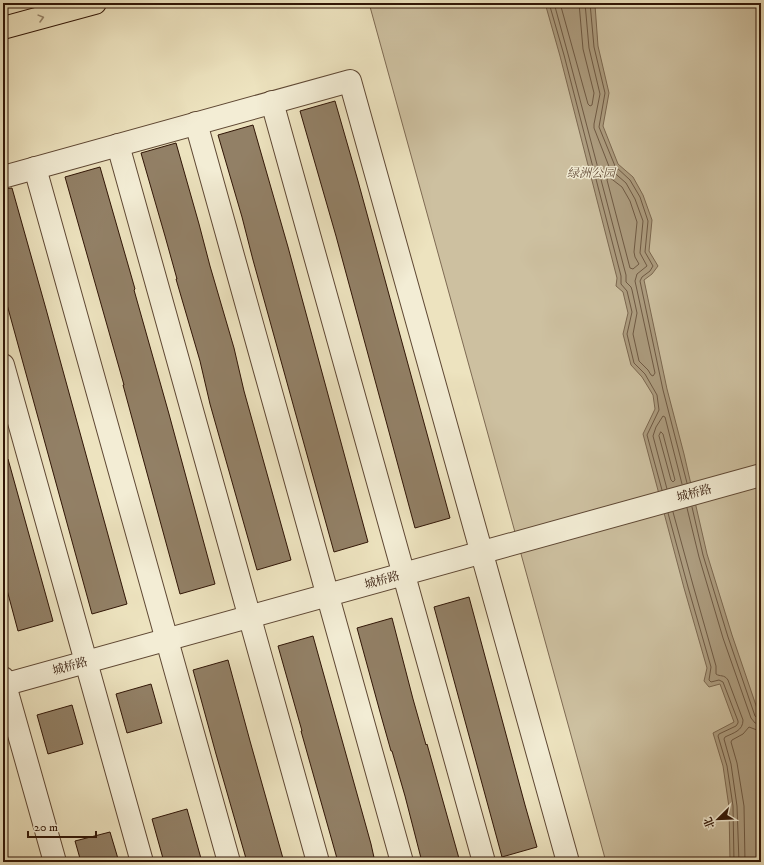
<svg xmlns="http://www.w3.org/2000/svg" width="764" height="865" viewBox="0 0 764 865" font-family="'IM FELL DW Pica','Noto Serif SC',serif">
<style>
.green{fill:#cdc0a0;stroke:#7e6a53}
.water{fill:#ad9d80;stroke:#7b674f}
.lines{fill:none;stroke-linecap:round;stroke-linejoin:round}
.shore{stroke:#6e5943;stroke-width:1}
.building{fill:#928066;stroke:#301506}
.minor-casing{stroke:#5f4834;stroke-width:24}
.major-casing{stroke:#301506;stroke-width:24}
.minor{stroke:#f3edd5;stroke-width:22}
.major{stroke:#ede3bf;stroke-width:22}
.oneway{stroke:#98866c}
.labels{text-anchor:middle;stroke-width:3;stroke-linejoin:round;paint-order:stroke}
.park-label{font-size:12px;font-style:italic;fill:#5f4834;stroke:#f3edd5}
.street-label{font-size:12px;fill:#301506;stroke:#f3edd5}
</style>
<rect width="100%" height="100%" fill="#ede3bf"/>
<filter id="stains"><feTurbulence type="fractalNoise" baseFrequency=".005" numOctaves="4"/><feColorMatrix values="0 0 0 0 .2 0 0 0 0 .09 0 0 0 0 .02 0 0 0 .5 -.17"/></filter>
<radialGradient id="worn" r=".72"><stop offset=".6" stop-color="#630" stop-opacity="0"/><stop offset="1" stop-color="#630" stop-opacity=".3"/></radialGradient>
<polygon class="green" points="369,3 761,3 761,862 606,862"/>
<polygon class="water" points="545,3 592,3 595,5 598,46 609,93 603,126 618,164 633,177 643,195 652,220 649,251 658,266 652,274 644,280 667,389 684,454 707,554 732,635 761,720 761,862 730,862 729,807 723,766 713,733 734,722 720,684 709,687 704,681 707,668 684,588 643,434 655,409 653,395 642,377 631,365 623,334 628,313 623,292 616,286 617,278 560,56"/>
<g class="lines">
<g class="shore">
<polyline points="549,3 564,55 621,276 621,284 627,291 632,312 627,334 634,363 645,374 657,395 659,410 647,435 662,490"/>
<polyline points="554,3 568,54 626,275 626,282 631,287 632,290 637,313 633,334 639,361 648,370 651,375 653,376 655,373 635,281 637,274 647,266 640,253 643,221 635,199 626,183 610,169 594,128 594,124 600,94 589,48 585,3"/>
<polyline points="560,3 588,104 590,106 592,105 594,93 583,49 579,3"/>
<polyline points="590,3 594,47 605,93 599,127 615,166 630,180 640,197 648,221 645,252 653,266 650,271 642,277 640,281 663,390 687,483"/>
<polygon points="609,177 622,187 630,201 637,222 634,252 635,257 639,264 633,269 630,268 607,180 608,178"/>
<polygon points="661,432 663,434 675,480 673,482 671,480 659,436"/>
<polyline points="667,489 653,436 656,427 663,416 665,417 682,484"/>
<polyline points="692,507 703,555 728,637 755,716 758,719 761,719"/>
<polyline points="687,508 699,557 723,638 751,718 755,723 761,724"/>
<path d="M673,512L693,585L716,666V674C720,677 724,674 728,680L743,720C743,731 733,733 725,737L724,739L731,764L737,806L739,862"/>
<polyline points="668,513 688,587 711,667 709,680 711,682 719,680 723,682 738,721 738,723 736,726 719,734 718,736 727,766 733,806 734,862"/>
<polyline points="745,862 744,806 737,763 731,742 732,740 743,734 749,727 757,730 761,730"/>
</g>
</g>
<g class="building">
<polygon points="335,101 358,181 450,518 415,528 336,236 300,111"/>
<polygon points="253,125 288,247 368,542 334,552 253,260 242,217 218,135"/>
<polygon points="176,143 199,224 210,266 234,348 244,391 291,560 257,570 210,404 200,361 176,279 177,279 165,236 141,153"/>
<polygon points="100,167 135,289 134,290 169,414 215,584 180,594 123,385 124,385 65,177"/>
<polygon points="12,188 46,309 127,604 92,614 3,290 3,189"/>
<polygon points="8,459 53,621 18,631 3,575 3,460"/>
<polygon points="469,597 525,805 537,847 502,857 434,607"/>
<polygon points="392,618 413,699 426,745 427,744 460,862 422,862 405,796 392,751 391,751 380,712 357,628"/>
<polygon points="313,636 371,844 375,862 338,862 301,731 302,731 278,646"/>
<polygon points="228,660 250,741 284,862 247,862 216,754 193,670"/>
<polygon points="151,684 162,723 127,733 116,694"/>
<polygon points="72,705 83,744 48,754 37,715"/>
<polygon points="187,809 202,862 164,862 152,819"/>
<polygon points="110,832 119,862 81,862 75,841"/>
</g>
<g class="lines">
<defs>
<g id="minor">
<polyline points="272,102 484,862"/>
<polyline points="196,123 402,862"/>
<polyline points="118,145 318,862"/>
<polyline points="35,168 229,862"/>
<polyline points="3,177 350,81 568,862"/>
<polyline points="3,365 142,862"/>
<polyline points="3,678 55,862"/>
<polyline points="3,685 761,475"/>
</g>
<polyline id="major" points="3,28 95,3"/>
</defs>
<use href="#minor" class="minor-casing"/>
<use href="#major" class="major-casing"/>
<use href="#minor" class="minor"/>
<use href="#major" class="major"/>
</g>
<defs><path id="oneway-chevron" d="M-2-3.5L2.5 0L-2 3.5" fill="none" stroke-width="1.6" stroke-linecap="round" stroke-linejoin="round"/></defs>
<use class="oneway" href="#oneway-chevron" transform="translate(41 18) rotate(-15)"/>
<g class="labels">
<g class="park-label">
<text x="591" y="177">绿洲公园</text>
</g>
<g class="street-label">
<text transform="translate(694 493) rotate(-15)" y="4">城桥路</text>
<text transform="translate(382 580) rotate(-16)" y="4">城桥路</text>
<text transform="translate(70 666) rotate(-16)" y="4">城桥路</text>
</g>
</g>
<rect width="764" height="865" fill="none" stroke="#ede3bf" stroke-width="16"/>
<rect x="4" y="4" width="756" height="857" fill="none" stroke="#301506" stroke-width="2"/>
<rect x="8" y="8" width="748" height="849" fill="none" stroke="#301506"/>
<g transform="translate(718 819) rotate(247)" stroke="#f3edd5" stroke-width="3" paint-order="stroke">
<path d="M0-3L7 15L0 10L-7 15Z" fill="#301506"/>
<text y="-6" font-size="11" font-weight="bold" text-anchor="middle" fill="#301506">北</text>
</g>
<path d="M28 831v6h68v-6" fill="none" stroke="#301506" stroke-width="2"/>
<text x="34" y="831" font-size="12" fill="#301506" stroke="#f3edd5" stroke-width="3" paint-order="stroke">20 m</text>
<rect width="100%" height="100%" filter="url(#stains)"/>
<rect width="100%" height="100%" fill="url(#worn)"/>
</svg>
